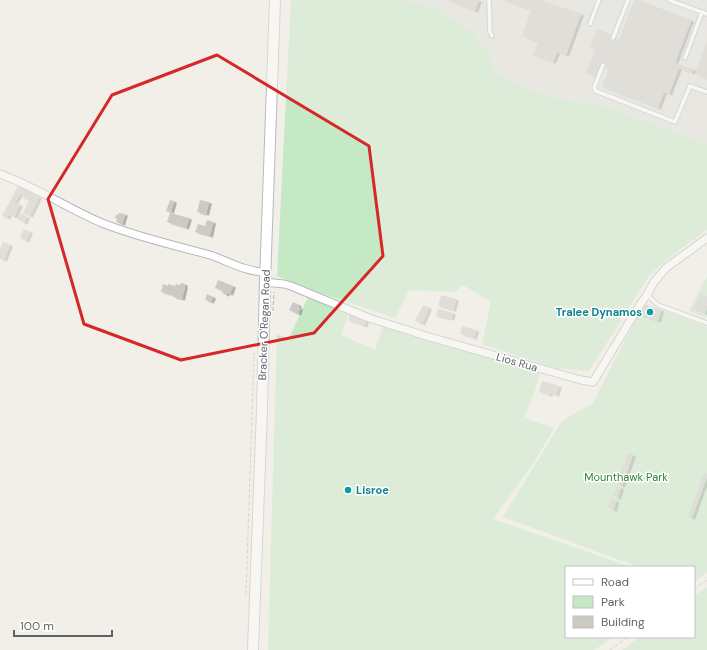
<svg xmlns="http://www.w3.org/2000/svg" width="707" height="650" viewBox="0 0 707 650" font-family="'DM Sans',sans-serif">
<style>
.industrial{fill:#e0deda}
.green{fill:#c5e8c5}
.building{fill:#cccac5;filter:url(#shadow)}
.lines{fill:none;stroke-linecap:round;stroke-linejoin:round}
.service-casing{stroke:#b5b8bc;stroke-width:5.5}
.minor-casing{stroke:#b5b8bc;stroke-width:9}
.secondary-casing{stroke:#b6babf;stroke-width:12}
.path{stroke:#9cc7a9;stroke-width:1;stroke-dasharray:4 2;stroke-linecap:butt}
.service{stroke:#fff;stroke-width:3.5}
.minor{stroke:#fff;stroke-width:7}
.secondary{stroke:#fff;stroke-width:10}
.marked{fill:none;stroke:#d62828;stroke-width:3;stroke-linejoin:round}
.culture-dot{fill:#0f9aa8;stroke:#fff;stroke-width:1.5}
.labels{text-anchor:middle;stroke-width:3;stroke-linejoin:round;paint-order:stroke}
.culture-label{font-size:11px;font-weight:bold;fill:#0d838f;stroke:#fff;text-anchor:end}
.street-label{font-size:11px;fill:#5f6368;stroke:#fff}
.park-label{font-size:11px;fill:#348238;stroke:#fff}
</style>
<defs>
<filter id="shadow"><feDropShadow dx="3" dy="1.5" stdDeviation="0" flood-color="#0004"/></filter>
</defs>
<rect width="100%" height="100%" fill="#f1efe8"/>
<polygon class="industrial" points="398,0 707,0 707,144 606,106 559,99 521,87 491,69 491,56 472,31 432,6"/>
<g class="green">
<polygon points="291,0 398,0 432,6 472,31 491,56 491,69 521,87 559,99 606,106 707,144 707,230 666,260 649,276 589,371 556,368 482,344 491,302 463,285 455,292 409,290 395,318 312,290 277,276"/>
<polygon points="707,276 707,318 689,311"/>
<polygon points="308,297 348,314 341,335 375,350 383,327 420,339 540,372 535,390 524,418 554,428 535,461 493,519 631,567 566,567 566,637 613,637 594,650 268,650 277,335 289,338"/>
<polygon points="644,303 707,327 707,572 694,583 694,567 639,567 503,517 562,421 593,403"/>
<polygon points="707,587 707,650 622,650 640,637 694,637 694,596"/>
</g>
<g class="building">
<polygon points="447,0 479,0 475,11"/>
<polygon points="503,0 540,0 581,14 566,55 557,52 553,62 533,55 538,42 522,36 531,10"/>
<polygon points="634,0 638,0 691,20 675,63 693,69 692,73 679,68 669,94 664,92 658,108 602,87 609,68 600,65 595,77 586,73 595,49 590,47 597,29 612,35 611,37 619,40"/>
<polygon points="707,41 707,79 695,74"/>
<polygon points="18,186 39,197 30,216 23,213 29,201 23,198 24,196 20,194 15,202 20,205 14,217 9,214 7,218 2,216"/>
<polygon points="170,200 174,201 171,212 166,211"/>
<polygon points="200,200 209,202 206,214 197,212"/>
<polygon points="20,213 27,217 24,223 17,219"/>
<polygon points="119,213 125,214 122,224 116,222 117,219 115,218 116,215 118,215"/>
<polygon points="170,213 189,218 186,228 167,222"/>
<polygon points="207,220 213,222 210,236 195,232 198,224 205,226"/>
<polygon points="24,229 30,232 26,241 20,238"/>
<polygon points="3,242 10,245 4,260 0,259 0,249"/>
<polygon points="218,280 233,286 230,294 227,293 226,295 222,293 223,291 215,288"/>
<polygon points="181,283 185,284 184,286 185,286 182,299 173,297 173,295 161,292 163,284 168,286 168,284 175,286 176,284 180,285"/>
<polygon points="207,294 213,297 211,302 205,300"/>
<polygon points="700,294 707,296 707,307 705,314 694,309"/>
<polygon points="441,295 456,299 453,310 438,306"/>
<polygon points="293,302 299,305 298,307 300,308 298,314 289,310"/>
<polygon points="643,304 661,310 658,321 639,315"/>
<polygon points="423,305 429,308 422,324 415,321"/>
<polygon points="438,309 453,313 451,319 436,316"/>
<polygon points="350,314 366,321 364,326 348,320"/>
<polygon points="462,326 476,330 474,338 460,334"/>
<polygon points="542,381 559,386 556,395 550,393 549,395 539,392"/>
<polygon points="628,453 633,455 622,486 617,484"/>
<polygon points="704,473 707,474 707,477 692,518 688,517"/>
<polygon points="617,486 621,488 618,498 613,496"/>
<polygon points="611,499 616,501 614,510 608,508"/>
</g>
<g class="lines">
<defs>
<g id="service">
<polyline points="489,0 490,32 492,36"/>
<polyline points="669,0 707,14"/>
<polyline points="590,24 599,0"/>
<polyline points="613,38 628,0"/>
<polyline points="685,58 702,12"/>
<polyline points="603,65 594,88 596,91 675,122 690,86 707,92"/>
<polyline points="647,295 658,305 707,323"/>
</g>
<g id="minor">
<path d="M0,174C36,187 67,208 102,223C137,237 174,245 210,255C228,261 246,272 265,272"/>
<polyline points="265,282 284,284 291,286 308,293 369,318 426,336 581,380 593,382 641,303 647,295 654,282 666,268 707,238"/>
</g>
<polyline id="secondary" points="253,650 262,410 265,282 275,0"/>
</defs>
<use href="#service" class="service-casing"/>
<use href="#minor" class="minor-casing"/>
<use href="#secondary" class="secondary-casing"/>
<g class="path">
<polyline points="273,311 274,292"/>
<polyline points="694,589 707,580"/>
<polyline points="246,595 254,353"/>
<polyline points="610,650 628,637"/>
</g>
<use href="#service" class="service"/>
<use href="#minor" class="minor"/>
<use href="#secondary" class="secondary"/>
</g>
<path d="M0 0H707V650H0ZM217,55L369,146L383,256L314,333L181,360L84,324L48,199L112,95Z" fill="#f1efe8" fill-opacity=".55" fill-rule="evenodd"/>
<path class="marked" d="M217,55L369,146L383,256L314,333L181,360L84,324L48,199L112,95Z"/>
<g class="culture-dot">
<circle cx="650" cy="312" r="4"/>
<circle cx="348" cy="490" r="4"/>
</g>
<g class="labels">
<g class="culture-label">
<text x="642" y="316">Tralee Dynamos</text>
<text x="356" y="494" text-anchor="start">Lisroe</text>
</g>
<g class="street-label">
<text transform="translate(264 325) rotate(-88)" y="4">Bracker O'Regan Road</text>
<text transform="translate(517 362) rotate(16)" y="4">Lios Rua</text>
</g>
<g class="park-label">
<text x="626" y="481">Mounthawk Park</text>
</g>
</g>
<rect x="565" y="566" width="130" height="72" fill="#ffffff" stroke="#bfc1c3"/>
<rect x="573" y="579" width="20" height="6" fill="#ffffff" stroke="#bfc1c3"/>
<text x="601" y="586" font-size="12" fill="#5f6368">Road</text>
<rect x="573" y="596" width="20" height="12" fill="#c5e8c5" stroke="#bfc1c3"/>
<text x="601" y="606" font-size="12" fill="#5f6368">Park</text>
<rect x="573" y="616" width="20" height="12" fill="#cccac5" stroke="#bfc1c3"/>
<text x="601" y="626" font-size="12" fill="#5f6368">Building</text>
<path d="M14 630v6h98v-6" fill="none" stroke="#5f6368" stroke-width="2"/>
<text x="20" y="630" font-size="12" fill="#5f6368" stroke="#ffffff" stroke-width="3" paint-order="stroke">100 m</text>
</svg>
